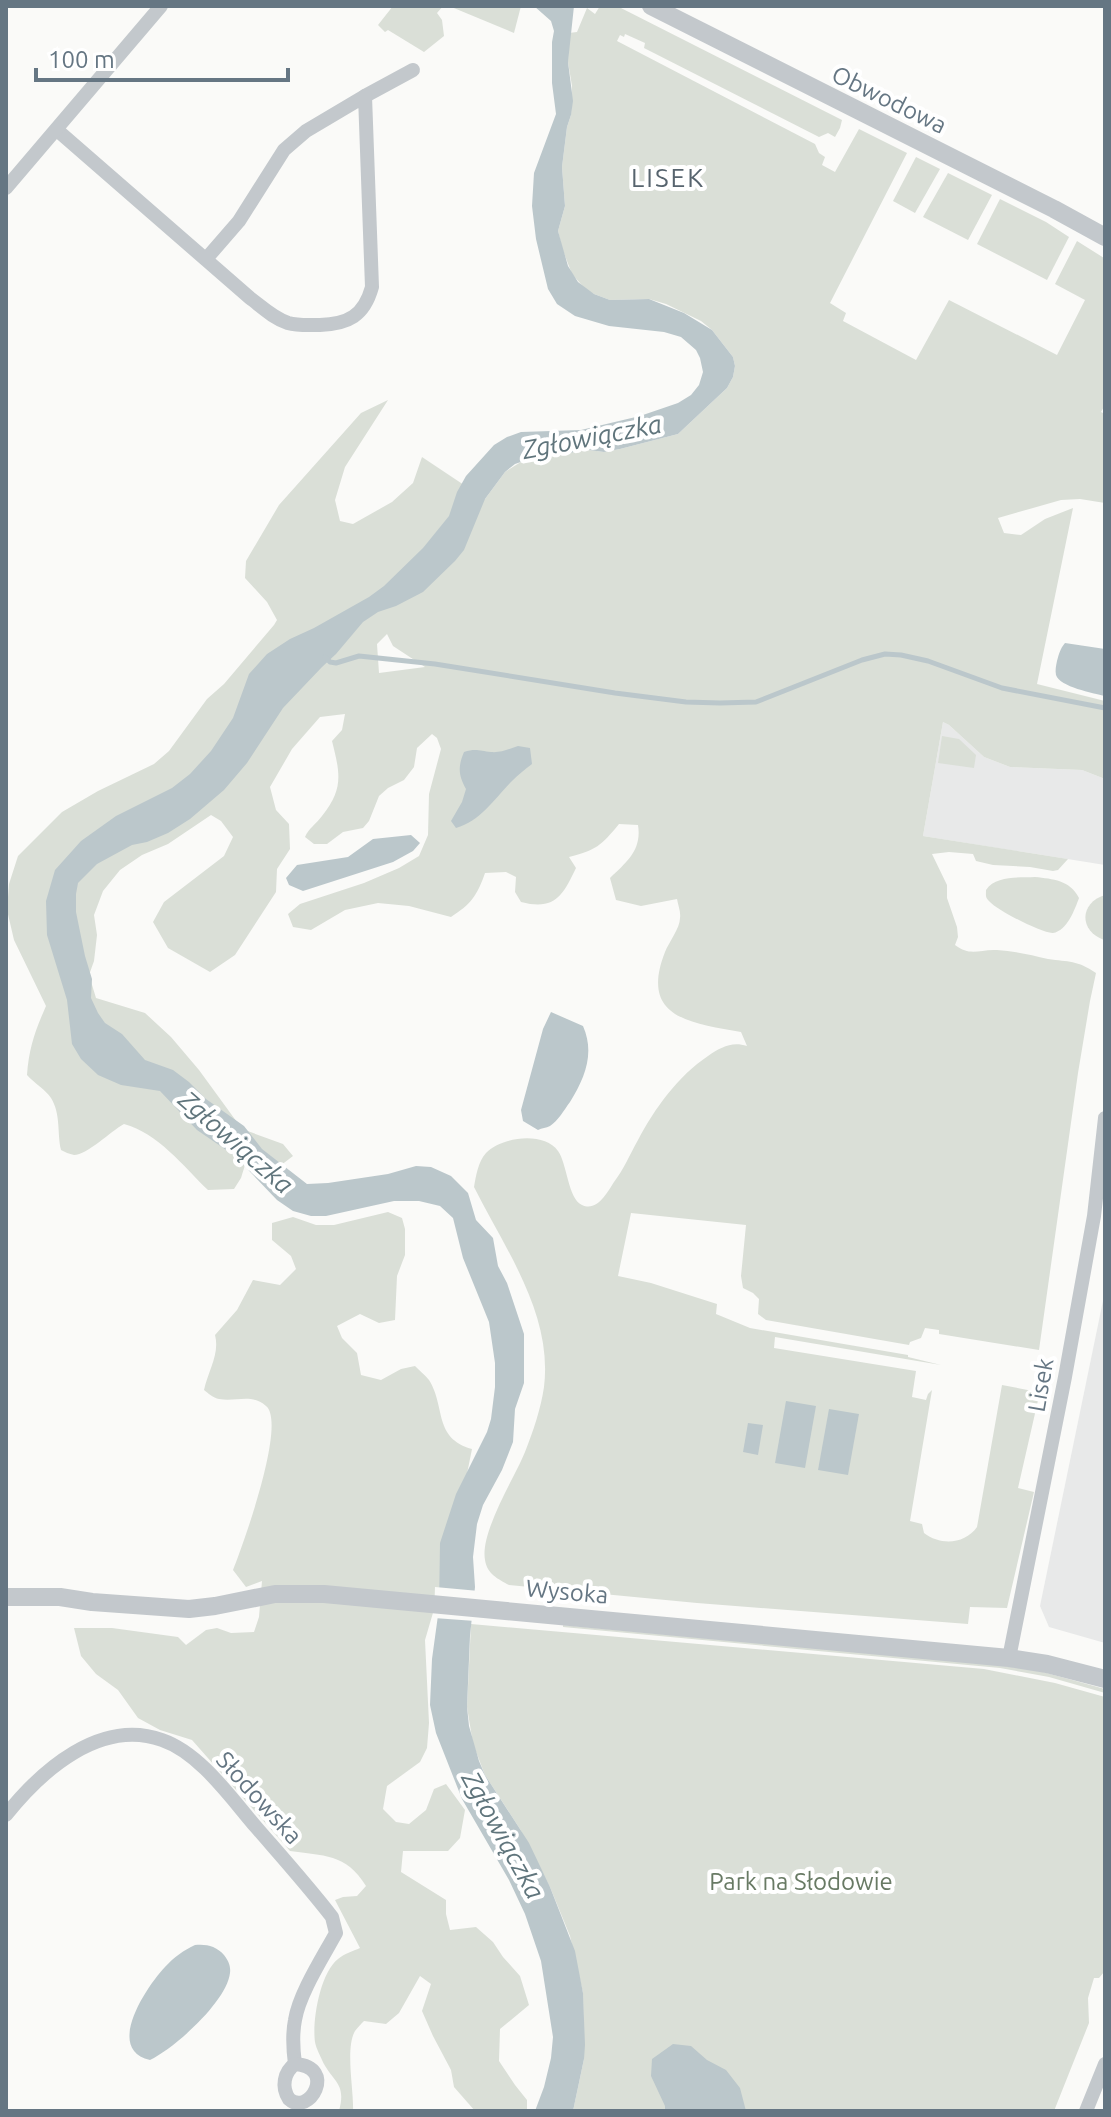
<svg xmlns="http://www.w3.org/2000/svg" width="1111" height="2117" viewBox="0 0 1111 2117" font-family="Ubuntu,sans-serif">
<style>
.built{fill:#e8e9e9}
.green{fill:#dadfd7;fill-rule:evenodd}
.water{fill:#bbc7cb}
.pier{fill:#fafaf8}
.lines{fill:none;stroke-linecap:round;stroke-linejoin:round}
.stream{stroke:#bbc7cb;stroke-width:5}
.minor{stroke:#c3c8cc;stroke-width:14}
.tertiary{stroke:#c3c8cc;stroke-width:18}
.labels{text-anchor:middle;stroke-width:8;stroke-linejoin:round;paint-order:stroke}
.street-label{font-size:24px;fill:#657683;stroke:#fff}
.park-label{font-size:24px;fill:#687a64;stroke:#fff}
.neighbourhood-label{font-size:26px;letter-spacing:2px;fill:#57646e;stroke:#fff}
.water-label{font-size:26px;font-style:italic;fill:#60757c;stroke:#fff}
</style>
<rect width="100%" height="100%" fill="#fafaf8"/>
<g class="built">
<polygon points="943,722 949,725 984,757 1010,767 1082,770 1105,779 1105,865 923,836"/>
<polygon points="1105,1291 1105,1643 1049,1627 1040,1606"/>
</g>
<g class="green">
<polygon points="393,6 443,6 437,13 442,20 444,36 424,52 388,30 385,32 378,25"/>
<polygon points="449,6 521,6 514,33"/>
<path d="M600,6H617L842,120L840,128L835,137L828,133L819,137L644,48L645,43L625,34L624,37L620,35L617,41L815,144L819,153L825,157L822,165L835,172L859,129L907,153L830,303L846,313L843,321L916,360L949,300L1057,355L1085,300L1055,284L1077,241L1104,258L1105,405L1101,412L1105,414V503L1080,499L1061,500L998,518L1004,533L1021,535L1045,519L1073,508L1037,684L1105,701V779L1082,770L1010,767L984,757L949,725L943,722L923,836L1068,859L1058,870L1053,871L1030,867L993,865L976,861L973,854L949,852L932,854L947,885V898L957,927L958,937L955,945C971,957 979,949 997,950C1014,951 1031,955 1048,959C1069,962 1077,960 1096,973L1090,1001L1078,1073L1039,1350L939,1334V1330L925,1328L921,1338L910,1342L909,1345L766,1320L758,1314L759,1299L753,1293L743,1288L741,1276L746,1225L631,1213L618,1276L651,1283L717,1304L716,1314L750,1328L908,1355V1357L941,1365L775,1337L774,1348L916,1371L912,1397L926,1400L928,1394L932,1390L910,1521L922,1524L924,1533C941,1546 965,1544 977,1527L1002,1385L1038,1392L1039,1396L1018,1488L1034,1492L1007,1608L970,1607L968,1624L697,1603L509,1585C498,1579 487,1574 485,1560C480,1532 514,1479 525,1452C533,1432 541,1408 544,1387C553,1314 505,1249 474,1187C476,1176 478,1162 486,1153C501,1137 544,1131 558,1151C567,1163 568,1199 582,1205C597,1212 607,1193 614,1182C624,1169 630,1154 638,1140C655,1108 678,1076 708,1056C721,1047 732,1041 747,1046L741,1032C691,1023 639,1018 665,952C669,942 680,928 680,918C681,912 678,905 677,899L641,906L616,900L610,878C627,862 642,850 638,825L619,824C601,846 596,850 569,857L576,868C563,895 555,911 521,902L515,892L516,877L506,872L485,873C477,896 471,904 451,917L409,906L378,903L345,910L311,930L293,927L288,914L300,904L364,883L399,868L419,856L428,835L429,794L441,749L437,738L432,734L417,748L414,767L404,780L388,788L379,796L369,821L363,828L343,832L327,844H314L305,837C309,828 316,824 322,816C344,789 340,773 332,741L342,730L345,714L320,717L292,749L270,787L276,810L289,824L290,849L277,869L276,892L235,955L210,972L168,948L153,922L164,902L224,856L233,837L221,821L211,815L168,844L142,855L120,870L103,891L94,915L97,935L94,961L89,975L96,998L145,1013L171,1037L199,1070L242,1129L283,1144L293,1156L276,1169L245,1165L241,1178L234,1189L208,1190C183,1166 158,1133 124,1124C111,1131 87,1155 74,1155C69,1154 65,1152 61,1150C57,1133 61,1114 51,1098C46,1090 34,1083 27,1075C29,1048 35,1031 46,1006L14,940L7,910L9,884L18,856L62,812L98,791L154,764L169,751L207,699L224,684L274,625L277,620L267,602L245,578L246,561L279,505L361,413L388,400L345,467L335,500L340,521L353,524L392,502L413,483L422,457L485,499L505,472L524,460L538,456L570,453L581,449L604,452L620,449L678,434L727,388L733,377L735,366L733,357L712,330L701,321L666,304L649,299L610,300L594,294L587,291L572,274L562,248L558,231L565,206L562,167L567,127L571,115L572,86L568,62L569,33L577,32L587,8L595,14ZM387,634L393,646L425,667L379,673L377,644Z"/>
<polygon points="916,157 940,169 915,213 893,201"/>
<polygon points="948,173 992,195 968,240 923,217"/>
<polygon points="1000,199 1046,222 1069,237 1047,280 977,244"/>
<polygon points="942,736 959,739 976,755 974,768 938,763"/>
<path d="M1035,877C1053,879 1070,880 1079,898C1075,909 1067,931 1053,933C1043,934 997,910 990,902C985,897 986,896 986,890C996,875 1019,878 1035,877Z"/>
<path d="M1105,895V938L1104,940C1079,931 1079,903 1105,895Z"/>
<path d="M388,1212L402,1218L405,1229V1255L397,1276L395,1320L379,1323L360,1314L337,1326L342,1338L357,1353L361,1375L381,1380L401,1369L415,1366C419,1370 425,1375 429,1380C446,1407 433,1438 472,1449L452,1548L425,1640L429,1723L427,1748L420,1762L387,1786L383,1809L396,1822L409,1824L426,1810L434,1789L446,1784L465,1810L460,1838L448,1851H403L401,1872L446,1900V1914L450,1930L476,1927L493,1942L503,1957L520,1976L529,2005L500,2029L499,2061L515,2085L527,2100V2111H475L454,2087L451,2070L433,2036L422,2011L431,1984L420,1976L399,2013L386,2024L364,2021C361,2024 358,2027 355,2031C345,2048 354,2091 353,2111H339C347,2082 332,2082 322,2060C320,2055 316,2048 315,2042C312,2021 320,1973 338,1959C344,1954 353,1951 360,1948L335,1900L343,1897L357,1896L366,1886C346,1853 323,1856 290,1851L192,1740L160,1730L138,1718L118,1690L96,1674L81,1656L74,1628H112L178,1637L186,1645L206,1630L217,1628L231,1633L254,1632L259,1617L262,1581L246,1587L233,1570C243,1545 287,1423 266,1406C251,1393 237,1402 219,1399C213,1398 208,1393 204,1390C208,1371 220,1354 215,1335L237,1310L253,1280L280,1285L296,1269L291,1256L272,1240V1223L293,1217L316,1225H334Z"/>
<polygon points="471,1624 984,1669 1055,1683 1105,1697 1104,1972 1099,1978 1094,1978 1088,1998 1089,2023 1054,2111 573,2111 584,2059 583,1993 570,1936 550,1887 520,1829 485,1775 473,1744 467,1707"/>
<polygon points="563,1625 1000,1665 1043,1672 1105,1689 1105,1693 1049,1677 1000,1668 563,1627"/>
</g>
<g class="water">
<polygon points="534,6 574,6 568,62 573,101 571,115 567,127 562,167 565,206 558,231 568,266 578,282 594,294 610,300 649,299 684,313 712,330 733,357 735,366 733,377 727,388 678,434 620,449 604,452 581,449 571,453 538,456 515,464 505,472 485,499 464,550 455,561 423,592 396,606 378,612 363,622 336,654 322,667 283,708 247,763 224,790 190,819 168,833 147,842 132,845 97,864 78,883 76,894 76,912 85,956 92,979 91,998 98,1013 105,1023 122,1034 145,1060 173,1070 189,1082 206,1099 244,1126 262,1149 307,1184 328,1183 388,1174 416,1166 431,1167 451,1176 468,1193 476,1220 493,1238 498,1266 507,1283 524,1334 524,1383 515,1409 513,1442 502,1470 483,1505 477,1524 473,1557 475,1587 470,1636 467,1707 469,1726 479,1761 485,1775 529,1843 550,1887 575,1951 583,1993 585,2045 584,2059 573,2111 535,2111 544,2087 551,2058 553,2037 541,1961 525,1914 509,1880 462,1799 436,1733 430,1705 432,1659 439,1608 440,1543 456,1494 487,1432 491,1419 495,1387 495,1363 489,1322 463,1258 453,1218 440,1206 419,1201 394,1201 326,1216 311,1216 293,1211 277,1200 235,1156 197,1130 160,1091 121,1085 98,1075 81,1059 72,1044 67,1000 47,935 46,901 55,870 81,841 116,816 172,788 190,774 211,751 233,718 249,674 267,654 290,639 314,628 369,597 384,586 423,548 449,516 457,492 466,476 494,445 507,437 521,432 581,430 640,416 678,403 691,395 699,385 703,372 700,358 696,350 681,337 664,332 609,326 575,316 557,304 548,289 536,239 532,206 534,173 556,114 552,83 552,42 554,31 551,21"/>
<path d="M1065,643L1105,649V696C1093,693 1060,687 1056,675C1055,670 1056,666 1057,661C1059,654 1060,649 1065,643Z"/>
<path d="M518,746L530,748L532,764C525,769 518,775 512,781C495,798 481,821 456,828L451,821L462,802L466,789C458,775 458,766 464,752C476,748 480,751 491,752C500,753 509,749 518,746Z"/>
<polygon points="411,835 420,843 413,851 393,862 303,891 289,885 286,878 297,865 348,857 373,839"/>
<path d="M551,1012L583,1026C595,1053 585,1078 570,1102C564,1110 558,1121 550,1126C546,1128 542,1128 538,1130L523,1121L521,1110L543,1029Z"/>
<polygon points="786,1401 816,1406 805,1468 775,1463"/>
<polygon points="829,1409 859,1414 848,1475 818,1470"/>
<polygon points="748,1423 763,1425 758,1455 743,1452"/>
<path d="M195,1945C207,1944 216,1946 224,1955C228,1960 231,1966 230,1973C227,2001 175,2048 150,2060C104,2050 147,1986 165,1967C174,1957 184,1950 195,1945Z"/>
<polygon points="673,2044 691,2046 707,2060 726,2070 740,2088 746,2111 665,2111 665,2106 651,2076 652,2059"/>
</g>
<polygon class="pier" points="435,1587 479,1591 475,1621 434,1618"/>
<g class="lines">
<polyline class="stream" points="325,657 330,662 336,663 359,656 435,664 615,693 686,702 720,703 756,702 862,660 885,654 901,655 928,661 1002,688 1105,708"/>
<g class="minor">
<polyline points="365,96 413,70"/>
<path d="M57,130L250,298C262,307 273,318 288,323C298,326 310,325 320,325C348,324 364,316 372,287L365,96L306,131L284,150L239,221L206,259"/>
<polyline points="6,188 161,6"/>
<polyline points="1009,1658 1065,1377 1094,1216 1105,1118"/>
<path d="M6,1815C41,1771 100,1718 162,1740C200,1753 231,1798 256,1827C282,1857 308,1886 332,1917L336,1933C323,1957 299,1994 295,2020C292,2035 293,2049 295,2064"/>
<path d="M295,2064C338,2067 309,2117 289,2099C281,2087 284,2072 295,2064Z"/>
<polyline points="1086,2111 1105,2064"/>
</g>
<g class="tertiary">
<polyline points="651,6 1054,209 1105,237"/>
<polyline points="6,1597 60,1597 92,1602 189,1609 215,1606 275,1594 324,1594 1009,1658 1047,1664 1105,1679"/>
</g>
</g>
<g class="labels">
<g class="street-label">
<text transform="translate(889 100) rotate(26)" y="8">Obwodowa</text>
<text transform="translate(1041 1385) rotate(-80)" y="8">Lisek</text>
<text transform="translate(567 1592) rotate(5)" y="8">Wysoka</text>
<text transform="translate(259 1798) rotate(48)" y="8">Słodowska</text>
</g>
<g class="park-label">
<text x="801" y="1890">Park na Słodowie</text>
</g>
<g class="neighbourhood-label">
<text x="668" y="187">LISEK</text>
</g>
<g class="water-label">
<text transform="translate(592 437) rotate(-11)" y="9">Zgłowiączka</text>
<text transform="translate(236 1142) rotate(41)" y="9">Zgłowiączka</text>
<text transform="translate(503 1835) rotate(61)" y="9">Zgłowiączka</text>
</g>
</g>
<rect width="1111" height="2117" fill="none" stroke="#657683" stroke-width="16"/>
<path d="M36 68v12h252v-12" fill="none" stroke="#657683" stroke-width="4"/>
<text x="48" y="68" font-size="24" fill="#657683" stroke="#ffffff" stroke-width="6" paint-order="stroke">100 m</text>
</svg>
